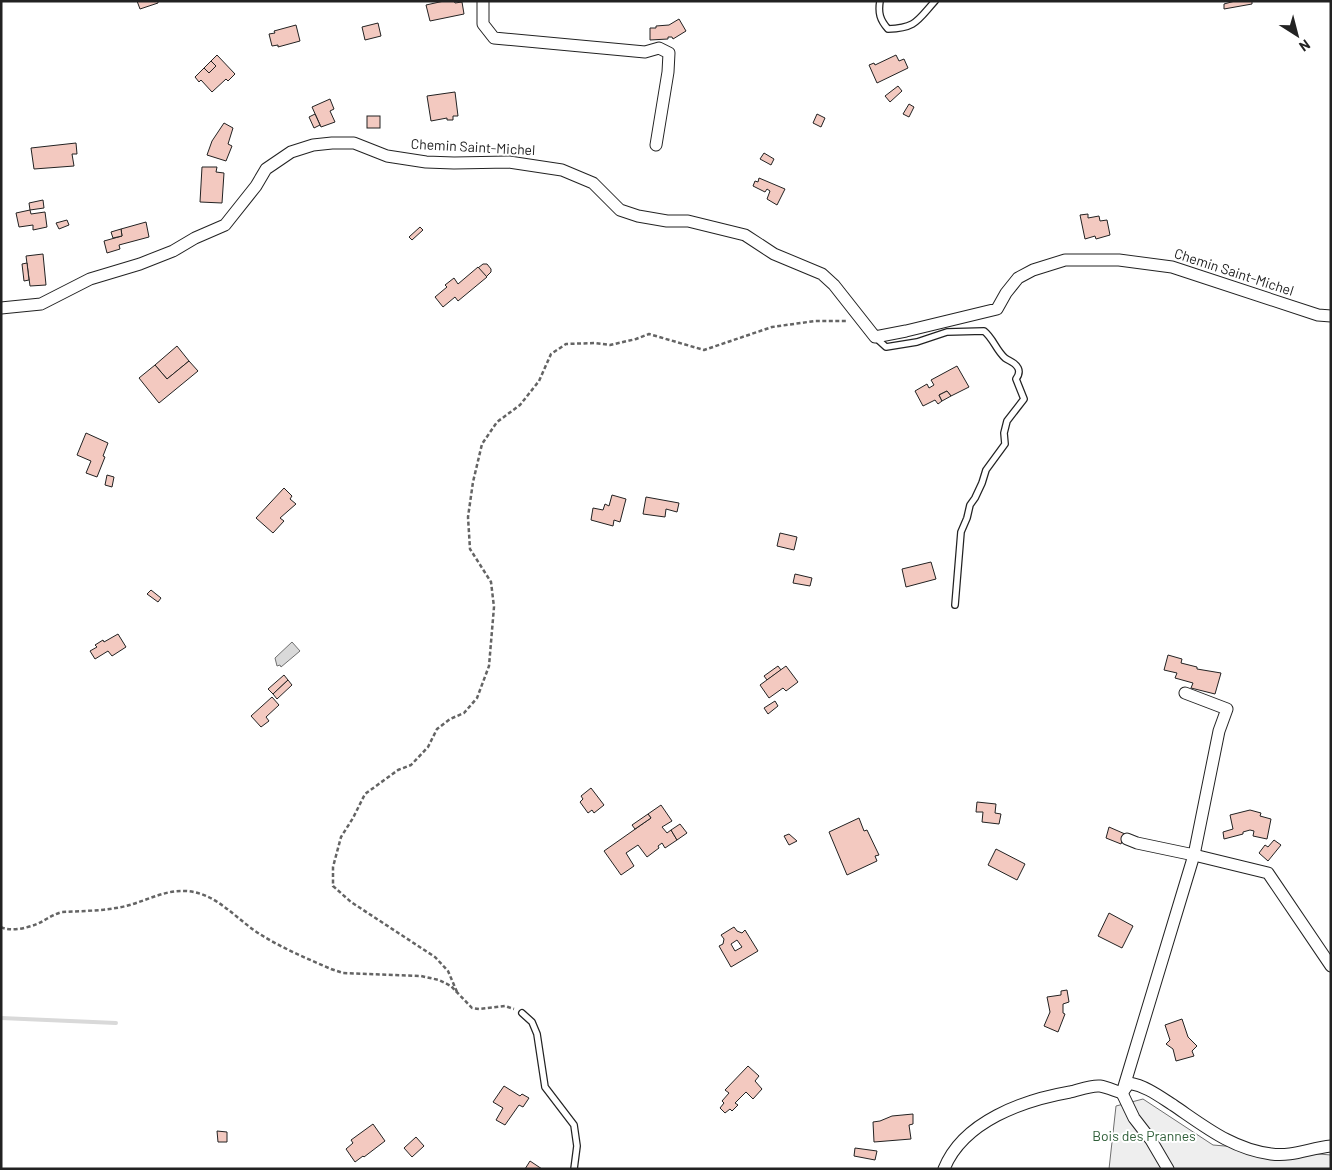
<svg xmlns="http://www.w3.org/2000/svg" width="1332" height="1170" viewBox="0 0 1332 1170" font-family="Barlow,sans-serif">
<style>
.green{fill:#eee;stroke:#6f6f6f}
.water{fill:#d9d9d9;stroke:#6f6f6f}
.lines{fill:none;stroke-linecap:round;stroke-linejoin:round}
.stream{stroke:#d9d9d9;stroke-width:4}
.building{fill:#f3c9c0;stroke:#222;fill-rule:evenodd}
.service-casing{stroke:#222;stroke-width:8}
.minor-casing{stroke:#222;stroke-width:13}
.path{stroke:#646464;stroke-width:2.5;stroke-dasharray:4 2.5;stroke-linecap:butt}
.service{stroke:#fff;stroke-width:5.5}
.minor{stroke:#fff;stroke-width:11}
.labels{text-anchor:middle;stroke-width:4;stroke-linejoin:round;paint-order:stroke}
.street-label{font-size:14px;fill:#222;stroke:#fff}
.park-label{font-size:14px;fill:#2f5e38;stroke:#fff}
</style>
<rect width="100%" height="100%" fill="#fff"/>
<polygon class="green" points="1143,1099 1213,1145 1331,1155 1331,1169 1109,1169 1116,1106"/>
<polygon class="water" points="292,642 300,651 281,667 280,665 277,666 275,658"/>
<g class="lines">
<polyline class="stream" points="1,1018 116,1023"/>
</g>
<g class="building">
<polygon points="137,1 158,1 158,3 140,9"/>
<polygon points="444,1 454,1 455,3 462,2 464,14 430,21 426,5"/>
<polygon points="1235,1 1252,1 1252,4 1224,9 1224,4"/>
<polygon points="679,19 686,31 673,39 672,37 668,37 668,39 650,40 650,28 656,28 656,26 669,25"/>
<polygon points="378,23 381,36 365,40 362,27"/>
<polygon points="296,25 300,41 278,47 278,45 272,46 269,34 275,33 274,31"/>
<polygon points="217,55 235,74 228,81 226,79 212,92 201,80 199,82 195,77 204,68 209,73 216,66 211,61"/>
<polygon points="896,55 899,61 904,59 908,68 877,83 869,65 874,63 875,65"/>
<polygon points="211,61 216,66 209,73 204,68"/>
<polygon points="898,86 902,91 890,102 885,96"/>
<polygon points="455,92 458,116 453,116 453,120 447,120 447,118 431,121 427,96"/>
<polygon points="330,99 334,109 330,111 335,122 321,127 312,107"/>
<polygon points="909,104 914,107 909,117 903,114"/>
<polygon points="315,114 320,125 314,128 309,117"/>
<polygon points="817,114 825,118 821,127 813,123"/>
<rect x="367" y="116" width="13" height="12"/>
<polygon points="224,123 233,128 228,144 232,146 226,161 207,155 212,141"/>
<polygon points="76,143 77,154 72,154 74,166 34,169 31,148"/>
<polygon points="764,153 774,159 771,165 760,159"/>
<polygon points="202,167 217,167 216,172 224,173 222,203 200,202"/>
<polygon points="759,178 785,189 777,205 767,199 770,191 767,189 765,192 753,186 755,181 758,182"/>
<polygon points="43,200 44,208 30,210 29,203"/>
<polygon points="30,210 31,214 45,212 47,227 33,230 33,225 19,227 16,213"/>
<polygon points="1088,214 1088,218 1099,216 1100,221 1107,220 1110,235 1096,239 1095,236 1085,239 1080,215"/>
<polygon points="67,220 69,225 59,229 56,223"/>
<polygon points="146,222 149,237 119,245 120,249 107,253 104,241 122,236 121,229"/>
<polygon points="420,227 423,230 412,240 409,237"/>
<polygon points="121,229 122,236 113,238 111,232"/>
<polygon points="43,254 46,285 30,286 26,256"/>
<polygon points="27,263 29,280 24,281 22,264"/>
<polygon points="483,264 487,264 491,269 491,272 486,277 478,268"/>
<polygon points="478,267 487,277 458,301 455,297 443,307 435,297 447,287 445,285 454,278 458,284"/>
<polygon points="177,346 189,361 167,379 155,365"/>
<polygon points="189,361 198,371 159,403 139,378 155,365 167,379"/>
<polygon points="957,366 969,387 951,396 947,391 939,395 942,401 938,404 935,400 923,406 915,391 927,384 929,388 934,385 931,380"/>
<polygon points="947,391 951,396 942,401 939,395"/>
<polygon points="86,433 108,443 103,456 105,457 97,477 86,473 91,461 77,455"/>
<polygon points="107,475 114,477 112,487 105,485"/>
<polygon points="284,488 292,496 290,499 296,504 280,518 284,521 273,533 256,518"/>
<polygon points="612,495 626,499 620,522 614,520 613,526 591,520 593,508 603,510 605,504 609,506"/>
<polygon points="646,497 679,503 677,512 666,509 665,517 643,514"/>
<polygon points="780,533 797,537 794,550 777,546"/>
<polygon points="931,562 936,579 906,587 902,569"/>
<polygon points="795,574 812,578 810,586 793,583"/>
<polygon points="151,590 161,598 158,602 147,594"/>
<polygon points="118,634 126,647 112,656 108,651 95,659 90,651 97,647 95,645 103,640 104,642"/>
<polygon points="1168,655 1182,659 1181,663 1197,667 1197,669 1221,673 1215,694 1191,688 1193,683 1175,678 1177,673 1164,670"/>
<polygon points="778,666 781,670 767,680 764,676"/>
<polygon points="786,666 798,682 786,691 783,688 769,698 760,685"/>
<polygon points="284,675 288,680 273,694 268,689"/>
<polygon points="288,680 292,685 277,699 273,694"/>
<polygon points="272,697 279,705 266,717 269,721 261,727 251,716"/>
<polygon points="775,701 778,706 768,714 764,708"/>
<polygon points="591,788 604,805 594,813 592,810 588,813 580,802 583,799 581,796"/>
<polygon points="977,802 996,804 995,813 1001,814 999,824 982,822 983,812 976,812"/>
<polygon points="661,805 672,821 662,827 667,833 671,830 677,840 665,848 662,843 658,846 659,848 647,857 638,845 626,853 634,866 621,875 604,851 651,818 648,814"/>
<polygon points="1250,810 1261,813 1260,816 1271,819 1267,839 1253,836 1254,831 1250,830 1243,832 1243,834 1224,839 1223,832 1233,829 1230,815"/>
<polygon points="648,814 651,818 635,829 632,825"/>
<polygon points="859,818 864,831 867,830 879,855 875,856 877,861 847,875 829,832"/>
<polygon points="680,824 687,833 677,840 671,830"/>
<polygon points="1109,827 1125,834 1121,844 1106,838"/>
<polygon points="789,834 797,841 789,845 784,836"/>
<polygon points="1274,840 1281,845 1268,861 1259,853 1265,845 1268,847"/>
<polygon points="996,849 1025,864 1017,880 988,865"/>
<polygon points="1109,913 1133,926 1122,948 1098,936"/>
<path d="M734,927L737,931L742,933L745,930L758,951L731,967L719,946L723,944L724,939L721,935ZM737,940L742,947L735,951L731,944Z"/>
<polygon points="1067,990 1069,1002 1063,1004 1063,1013 1065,1014 1058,1032 1044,1026 1050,1012 1047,997 1061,995 1061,991"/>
<polygon points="1182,1019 1188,1037 1197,1046 1192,1051 1194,1056 1176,1061 1173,1049 1166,1044 1170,1040 1165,1025"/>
<polygon points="748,1066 759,1076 755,1081 762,1089 753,1099 746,1092 735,1103 738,1105 732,1111 730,1109 725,1113 720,1108 724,1103 722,1101 729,1093 725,1090"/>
<polygon points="504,1086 520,1096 522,1094 529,1098 523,1107 519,1105 505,1125 496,1120 503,1108 493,1102"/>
<polygon points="913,1114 913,1124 909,1125 911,1139 874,1142 873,1122 880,1121 892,1116"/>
<polygon points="373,1124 385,1141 364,1157 363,1156 355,1162 346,1149 353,1143 351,1140"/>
<polygon points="217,1131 227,1132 227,1142 218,1142"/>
<polygon points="416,1137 424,1146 412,1157 404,1148"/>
<polygon points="855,1148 877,1151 875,1160 854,1156"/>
<polygon points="530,1161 542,1169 525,1169"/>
</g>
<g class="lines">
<defs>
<g id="service">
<path d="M880,1C878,13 880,20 888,29C916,28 917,21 935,1"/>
<path d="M875,337L886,347L917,342L947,332L984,331C993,338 996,350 1005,358C1009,361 1015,362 1018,368C1020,372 1019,375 1016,379L1024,399L1007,421L1004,433L1005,444L986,470L982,483L975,498L970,505L967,518L961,532L955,605"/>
<polyline points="522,1013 532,1022 537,1034 545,1087 574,1125 577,1146 574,1169"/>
</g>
<g id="minor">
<polyline points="483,1 483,24 494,38 645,52 659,48 669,53 668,72 656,145"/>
<polyline points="1,308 41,304 90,279 140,264 173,251 195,238 225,225 256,186 266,169 291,152 313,145 332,143 354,143 387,156 426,162 454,163 509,162 562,170 593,183 620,210 638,216 667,221 688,221 745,235 774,254 822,274 834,285 875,337 906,331 997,309 1006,293 1018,278 1033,270 1065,260 1119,260 1172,267 1318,315 1331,316"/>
<polyline points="1127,839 1137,843 1194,855 1219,731 1227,709 1185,693"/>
<path d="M944,1169C963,1121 1024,1100 1070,1092C1079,1090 1091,1085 1100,1086C1107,1087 1115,1091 1122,1093L1129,1083C1146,1086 1159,1096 1173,1105C1204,1126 1232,1149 1271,1154C1292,1157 1310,1148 1331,1146"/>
<polyline points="1168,1169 1151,1140 1134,1118 1122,1093 1194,855 1268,873 1331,966"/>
</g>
</defs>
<use href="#service" class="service-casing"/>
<use href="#minor" class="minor-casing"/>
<g class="path">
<path d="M1,927C10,932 27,928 37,924C46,920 51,915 62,912C83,911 105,911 126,906C146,901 164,890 185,891C217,892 237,921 263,936C284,949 308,959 331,969L343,973L421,976L439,980L451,986L472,1008L479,1009L505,1006L514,1009"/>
<polyline points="457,992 448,971 435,957 351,902 333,886 333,867 341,837 353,818 365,794 398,770 411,765 428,747 437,729 450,719 464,713 477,698 489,666 494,607 491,582 470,549 468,517 473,482 482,444 497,422 520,405 539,381 551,354 566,344 595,343 610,345 636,339 649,334 704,350 772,327 815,321 848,321"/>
</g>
<use href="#service" class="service"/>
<use href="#minor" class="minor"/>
</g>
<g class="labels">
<g class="street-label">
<text transform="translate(473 147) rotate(3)" y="5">Chemin Saint-Michel</text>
<text transform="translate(1234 272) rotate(18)" y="5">Chemin Saint-Michel</text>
</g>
<g class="park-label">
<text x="1144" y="1141">Bois des Prannes</text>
</g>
</g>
<rect width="1332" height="1170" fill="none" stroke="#222222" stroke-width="5"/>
<g transform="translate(1297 35) rotate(144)" stroke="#ffffff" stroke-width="4" paint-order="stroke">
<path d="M0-4L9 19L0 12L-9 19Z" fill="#222222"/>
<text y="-8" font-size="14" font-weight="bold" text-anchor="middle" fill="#222222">N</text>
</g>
</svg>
